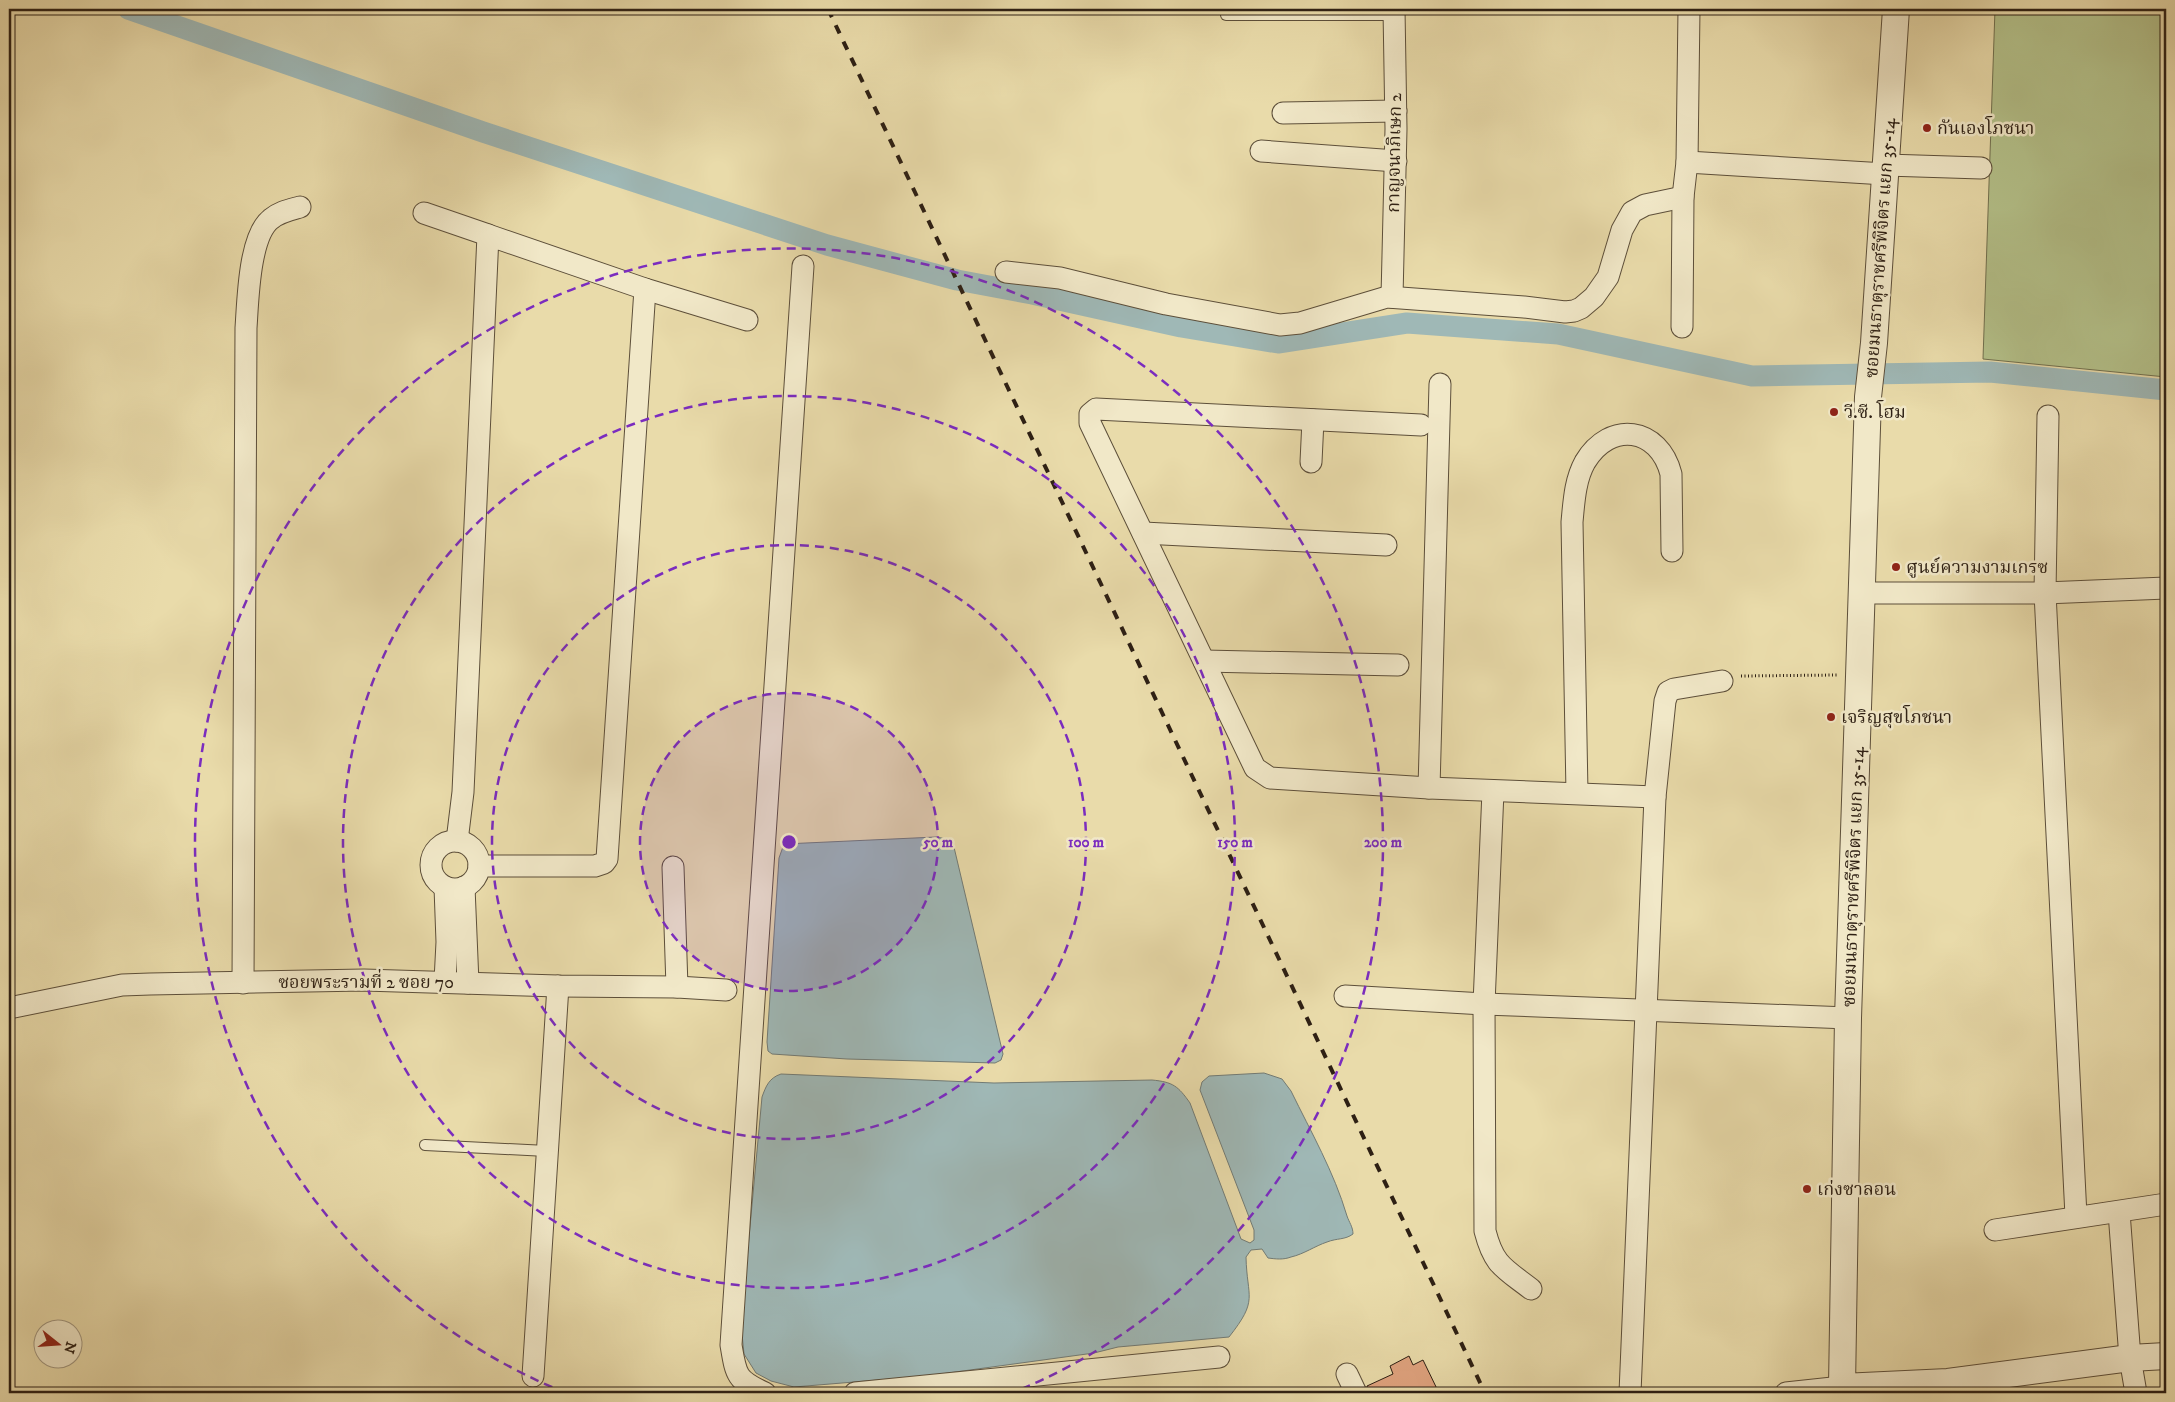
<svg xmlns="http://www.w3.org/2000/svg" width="2175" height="1402" viewBox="0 0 2175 1402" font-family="'IM FELL DW Pica','Noto Serif Thai',serif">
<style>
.green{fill:#b4c18a;stroke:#71704f}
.water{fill:#9fb8b6;stroke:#727b75}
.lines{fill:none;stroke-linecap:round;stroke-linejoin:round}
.canal{stroke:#9fb8b6;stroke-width:21}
.building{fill:#dfa37f;stroke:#2e2014}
.service-casing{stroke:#5d4f3a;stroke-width:12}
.minor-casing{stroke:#5d4f3a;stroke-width:23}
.tertiary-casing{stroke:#5d4f3a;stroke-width:28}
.path{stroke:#2e2014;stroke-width:3;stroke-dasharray:1 2.5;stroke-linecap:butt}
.service{stroke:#f1e8c8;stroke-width:10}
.minor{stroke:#f1e8c8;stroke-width:21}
.tertiary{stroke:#f1e8c8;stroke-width:26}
.rail{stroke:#2e2014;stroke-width:4;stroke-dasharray:9 9;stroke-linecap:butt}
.ring{fill:none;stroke:#7b2cbf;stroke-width:2.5;stroke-dasharray:9 6}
.poi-dot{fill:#8f2418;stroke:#f1e8c8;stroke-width:2}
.labels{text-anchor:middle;stroke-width:5;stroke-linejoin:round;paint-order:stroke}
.poi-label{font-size:18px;fill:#2e2014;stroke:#f1e8c8;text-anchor:start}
.street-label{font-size:18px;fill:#2e2014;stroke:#f1e8c8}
.centre{fill:#7b2cbf;stroke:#f1e8c8;stroke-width:2.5}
.ring-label{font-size:15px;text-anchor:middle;font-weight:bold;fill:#7b2cbf;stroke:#f1e8c8;stroke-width:5;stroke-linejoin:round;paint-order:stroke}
</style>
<rect width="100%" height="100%" fill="#e9dbaa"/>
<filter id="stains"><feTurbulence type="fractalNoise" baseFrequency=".004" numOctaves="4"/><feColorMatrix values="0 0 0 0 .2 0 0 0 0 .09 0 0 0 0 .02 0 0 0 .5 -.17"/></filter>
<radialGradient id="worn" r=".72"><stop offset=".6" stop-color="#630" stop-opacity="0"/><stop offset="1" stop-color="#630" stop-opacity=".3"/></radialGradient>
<polygon class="green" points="1995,9 2166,9 2166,377 1983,359"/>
<g class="water">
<polygon points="936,837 947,839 953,843 1003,1054 1001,1060 995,1063 847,1059 772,1054 768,1051 767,1042 779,858 784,844"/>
<path d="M1264,1073L1282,1079L1291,1091C1311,1132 1334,1172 1347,1216C1349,1222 1353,1227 1353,1234C1345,1240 1337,1238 1327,1242C1315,1246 1304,1254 1291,1257C1283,1260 1276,1259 1268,1258L1262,1249L1251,1250L1246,1257C1247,1299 1259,1299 1229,1337L1118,1347L1094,1353L926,1376L794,1387L771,1381L756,1373L744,1354L741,1324L762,1097C766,1086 769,1078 781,1074L994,1083L1152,1080C1173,1082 1178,1086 1190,1103L1241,1239L1250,1243L1254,1240V1230L1200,1090L1202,1082L1209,1076Z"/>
</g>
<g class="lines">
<polyline class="canal" points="128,9 483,132 827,245 957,280 1032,294 1181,327 1278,343 1407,323 1558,334 1752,376 1990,372 2166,390"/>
</g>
<polygon class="building" points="1409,1356 1413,1365 1423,1360 1439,1393 1368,1393 1367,1386 1393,1374 1390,1366"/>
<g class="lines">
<defs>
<g id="service">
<polyline points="1226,15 1394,15"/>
<polyline points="425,1145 547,1151"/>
</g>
<g id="minor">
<polyline points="1283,113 1396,111"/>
<polyline points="1261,151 1396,161"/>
<polyline points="1687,162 1885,174"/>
<polyline points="1886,165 1981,168"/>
<polyline points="424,213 488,235"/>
<polyline points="1006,272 1060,278 1166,304 1280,325 1300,323 1387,297 1524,307 1565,312 1574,311 1581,308 1594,297 1608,277 1622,230 1632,212 1645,205 1683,197"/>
<polyline points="645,289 747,320"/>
<polyline points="1392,297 1396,129 1394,9"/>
<polyline points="1682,327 1683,197 1687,162 1689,9"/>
<polyline points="2048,416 2045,593 2076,1216"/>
<polyline points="1421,425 1096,409 1090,414 1090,423 1255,768 1270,778 1429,788 1655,797"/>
<polyline points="1311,462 1313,420"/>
<polyline points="1143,533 1386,545"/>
<polyline points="1862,593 2045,593 2166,588"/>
<polyline points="1204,661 1398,665"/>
<polyline points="1429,788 1440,384"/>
<path d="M1493,791L1484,1004L1485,1231C1494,1266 1504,1268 1531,1289"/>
<path d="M1577,793L1572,522C1574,501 1575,480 1585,462C1610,420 1659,427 1671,474L1672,551"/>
<polyline points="457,841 463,792 488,235 645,289 607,859 604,863 595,866 479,866"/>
<circle cx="455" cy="865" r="24"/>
<polyline points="673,867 677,987"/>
<polyline points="445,887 447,942 445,981"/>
<polyline points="464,887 468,983"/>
<path d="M243,983L246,328C248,300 249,236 271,219C279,212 289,210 300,207"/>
<polyline points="1345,996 1484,1004 1848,1018"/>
<polyline points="9,1008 122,985 150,984 364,980 558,986 677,987 726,990"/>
<polyline points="2119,1212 2130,1358 2136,1393"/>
<polyline points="1995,1230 2166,1204"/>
<polyline points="1347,1374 1356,1393"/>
<polyline points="533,1376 558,986"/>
<path d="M765,1393C736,1380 736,1375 731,1345L803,266"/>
<polyline points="855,1393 1219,1357"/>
<polyline points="1630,1393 1655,797 1665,701 1668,692 1674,689 1722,681"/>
<polyline points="1786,1393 1842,1387"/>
</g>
<polyline id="tertiary" points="1896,9 1874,343 1868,397 1848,1018 1842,1387 1948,1382 2130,1358 2166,1356"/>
</defs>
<use href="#service" class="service-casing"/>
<use href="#minor" class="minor-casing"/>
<use href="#tertiary" class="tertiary-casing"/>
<polyline class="path" points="1741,676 1837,675"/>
<use href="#service" class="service"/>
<use href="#minor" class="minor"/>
<use href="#tertiary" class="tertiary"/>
<polyline class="rail" points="828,9 1485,1393"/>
</g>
<circle cx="789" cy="842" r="149" fill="#7b2cbf" fill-opacity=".12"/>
<g class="ring">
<circle cx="789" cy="842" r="149"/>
<circle cx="789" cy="842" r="297"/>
<circle cx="789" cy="842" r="446"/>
<path d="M566 1393A594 594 0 1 1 1012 1393"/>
</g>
<g class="poi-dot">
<circle cx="1927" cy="128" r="5"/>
<circle cx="1834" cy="412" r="5"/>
<circle cx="1896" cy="567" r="5"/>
<circle cx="1831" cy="717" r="5"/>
<circle cx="1807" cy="1189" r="5"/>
</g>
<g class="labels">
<g class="poi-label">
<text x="1937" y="134">กันเองโภชนา</text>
<text x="1844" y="418">วี.ซี. โฮม</text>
<text x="1906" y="573">ศูนย์ความงามเกรซ</text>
<text x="1841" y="723">เจริญสุขโภชนา</text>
<text x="1817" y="1195">เก่งซาลอน</text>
</g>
<g class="street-label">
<text transform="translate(1394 153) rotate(-89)" y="6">กาญจนาภิเษก 2</text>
<text transform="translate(1880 248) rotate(-86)" y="6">ซอยมนธาตุราชศรีพิจิตร แยก 35-14</text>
<text transform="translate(1853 877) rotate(-88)" y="6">ซอยมนธาตุราชศรีพิจิตร แยก 35-14</text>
<text x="366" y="988">ซอยพระรามที่ 2 ซอย 70</text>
</g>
</g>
<circle cx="789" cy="842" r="8" class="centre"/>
<g class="ring-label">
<text x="938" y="847">50 m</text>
<text x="1086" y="847">100 m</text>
<text x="1235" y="847">150 m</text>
<text x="1383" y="847">200 m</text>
</g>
<rect width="2175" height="1402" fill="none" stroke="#e9dbaa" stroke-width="30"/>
<rect x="10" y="10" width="2155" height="1382" fill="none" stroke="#2e2014" stroke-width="2.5"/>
<rect x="15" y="15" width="2145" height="1372" fill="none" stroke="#2e2014"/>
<g transform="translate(58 1344) rotate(107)"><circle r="24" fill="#f1e8c8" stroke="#a39880"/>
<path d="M0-4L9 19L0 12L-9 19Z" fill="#8f2418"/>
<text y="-8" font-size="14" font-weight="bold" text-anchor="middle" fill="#2e2014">N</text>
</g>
<rect width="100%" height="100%" filter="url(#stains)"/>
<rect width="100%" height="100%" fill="url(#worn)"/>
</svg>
